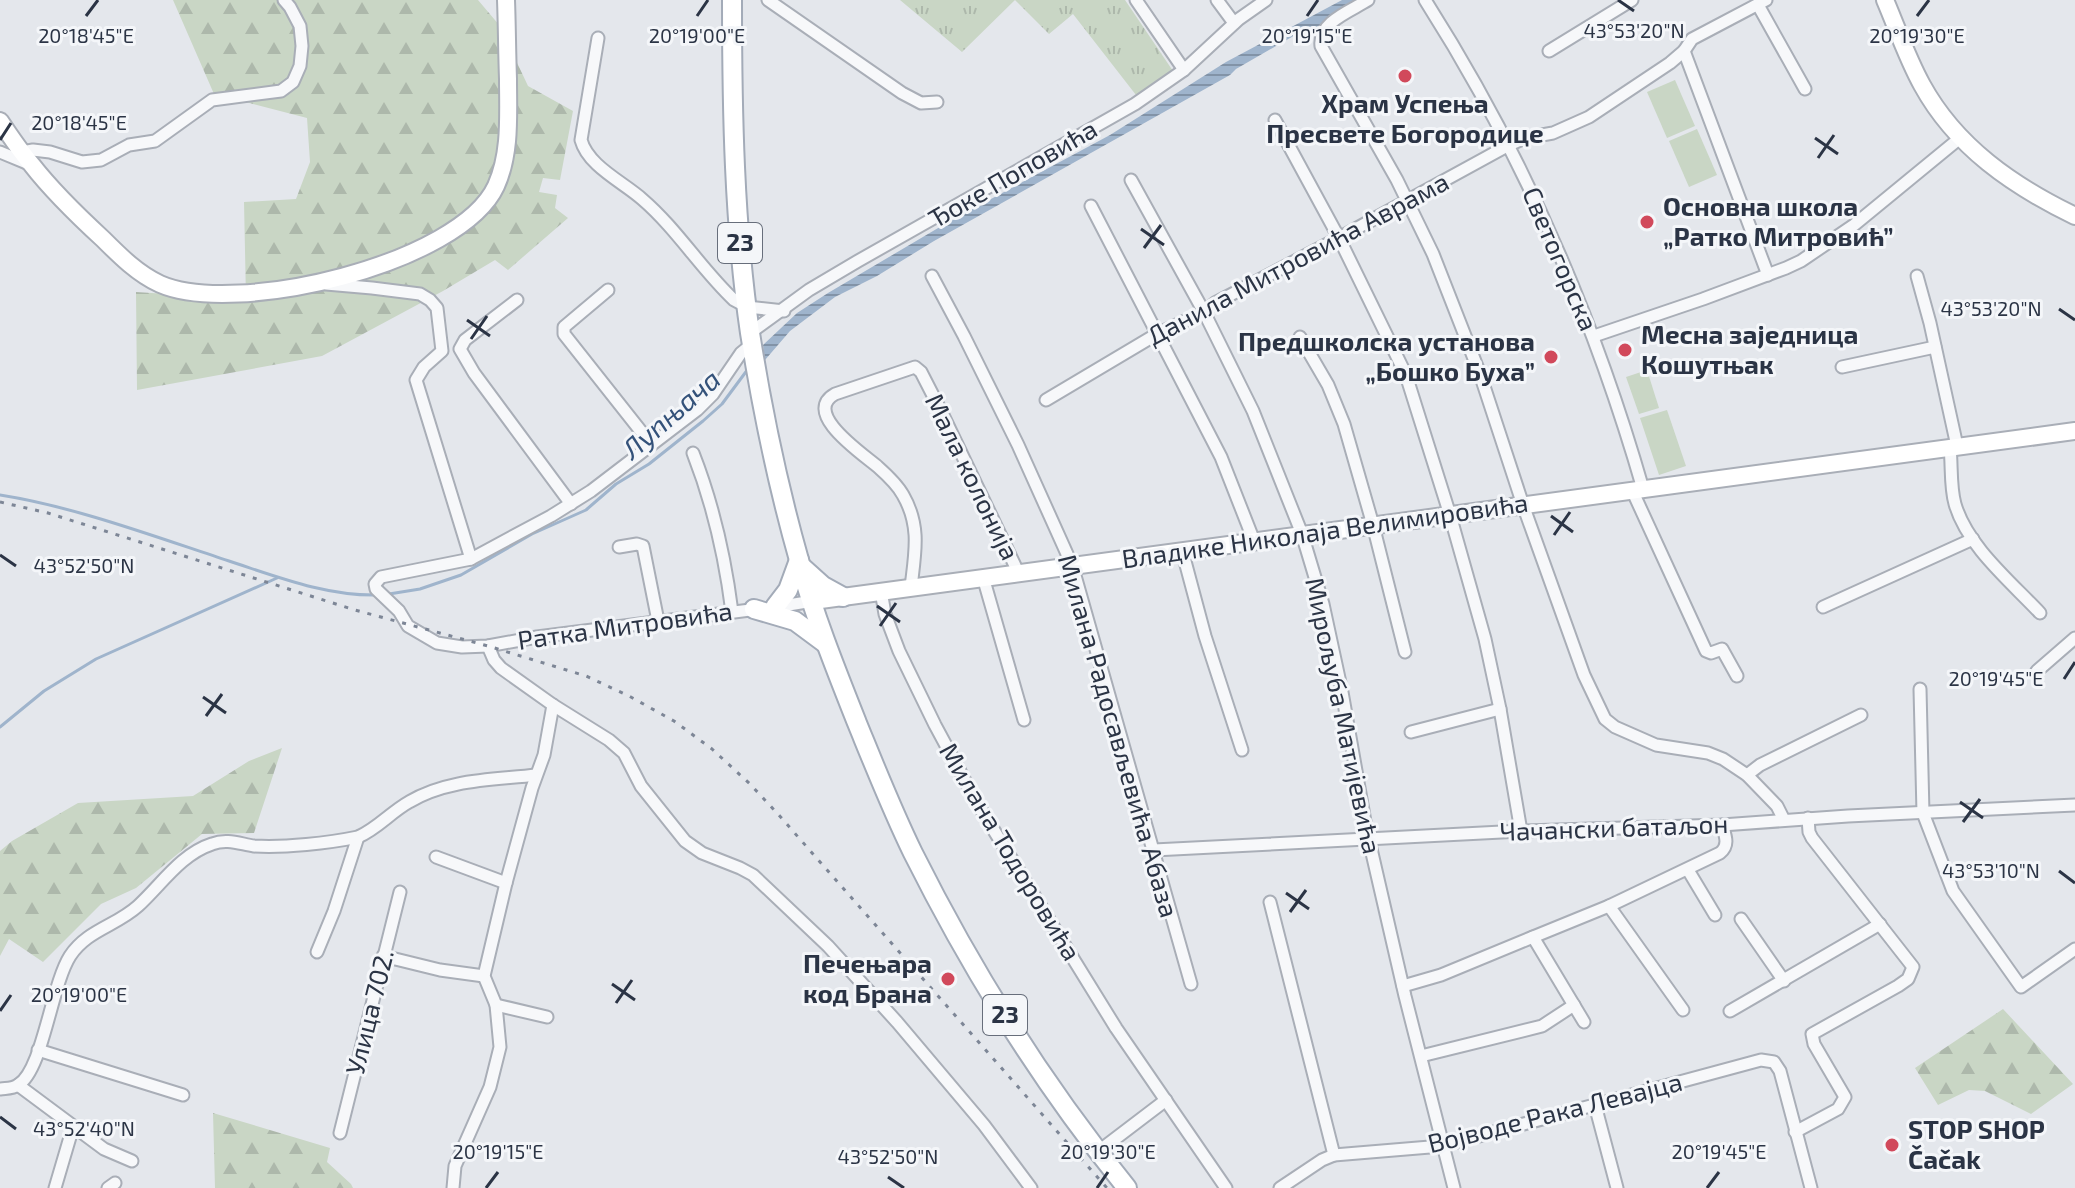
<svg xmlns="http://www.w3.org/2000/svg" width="2075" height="1188" viewBox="0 0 2075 1188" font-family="'Exo 2',sans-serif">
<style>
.grass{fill:url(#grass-tufts)}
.forest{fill:url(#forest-firs)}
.park{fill:#c9d6c5}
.water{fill:url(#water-rules)}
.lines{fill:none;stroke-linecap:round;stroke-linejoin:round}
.stream{stroke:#9fb4cc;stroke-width:3}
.street-casing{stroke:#a9aeb7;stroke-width:15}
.secondary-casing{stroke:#a9aeb7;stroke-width:20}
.primary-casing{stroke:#a3abb8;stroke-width:22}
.street{stroke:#f7f8fa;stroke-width:11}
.secondary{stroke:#fff;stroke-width:16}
.primary{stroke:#fff;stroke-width:18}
.rail{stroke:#7d8696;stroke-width:3;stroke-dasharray:4 8;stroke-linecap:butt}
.ticks{fill:none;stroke:#2b3445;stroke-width:3}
.poi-dot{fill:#d1495b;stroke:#f4f6f9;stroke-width:3}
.labels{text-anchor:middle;stroke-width:6;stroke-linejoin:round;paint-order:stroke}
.shield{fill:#f4f6f9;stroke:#676e7b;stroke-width:2}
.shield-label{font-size:24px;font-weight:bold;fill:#2b3445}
.poi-label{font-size:26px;font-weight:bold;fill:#2b3445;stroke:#f4f6f9;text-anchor:start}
.street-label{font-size:26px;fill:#2b3445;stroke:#f4f6f9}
.water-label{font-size:28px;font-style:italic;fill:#34527a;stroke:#f4f6f9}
.ticks-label{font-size:20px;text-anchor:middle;fill:#2b3445;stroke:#f4f6f9;stroke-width:6;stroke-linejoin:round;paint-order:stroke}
</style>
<defs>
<pattern id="grass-tufts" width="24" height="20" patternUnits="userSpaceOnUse" patternTransform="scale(2)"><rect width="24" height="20" fill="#c9d6c5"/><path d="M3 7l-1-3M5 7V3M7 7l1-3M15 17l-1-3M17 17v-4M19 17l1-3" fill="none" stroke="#adb8ab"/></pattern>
<pattern id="forest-firs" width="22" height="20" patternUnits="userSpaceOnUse" patternTransform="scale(2)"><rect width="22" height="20" fill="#c9d6c5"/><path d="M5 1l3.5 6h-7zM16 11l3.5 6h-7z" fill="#adb8ab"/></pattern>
<pattern id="water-rules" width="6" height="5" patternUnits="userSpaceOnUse" patternTransform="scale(2)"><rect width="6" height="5" fill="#9fb4cc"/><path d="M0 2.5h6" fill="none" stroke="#8293a7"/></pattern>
</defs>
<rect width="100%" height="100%" fill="#e4e7ec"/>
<polygon class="grass" points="900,0 1125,0 1175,74 1136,95 1073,14 1049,34 1015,0 962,52"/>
<g class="forest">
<polygon points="173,0 478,0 500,26 528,86 573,111 560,180 543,178 539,192 557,195 555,208 568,218 508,270 495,260 443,291 322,356 137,390 136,292 246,299 244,202 296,199 310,162 307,118 214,94"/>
<polygon points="282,748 254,833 202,834 136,888 101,904 43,962 9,939 0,956 0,851 12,841 78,803 193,796 249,761"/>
<polygon points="2003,1009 2073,1084 2031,1114 1985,1091 1969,1090 1938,1105 1915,1068"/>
<polygon points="213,1113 330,1148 327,1162 351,1184 353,1188 215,1188"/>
</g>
<g class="park">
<polygon points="1675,80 1695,126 1667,138 1647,92"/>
<polygon points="1697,129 1717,175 1689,187 1669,141"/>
<polygon points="1647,370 1659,408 1639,414 1626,377"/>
<polygon points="1667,410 1686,466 1659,475 1640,418"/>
</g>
<polygon class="water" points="1342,0 1361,0 1315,28 1304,30 1236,69 1230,75 934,241 877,276 835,297 790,331 765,360 763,345 797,313 828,293 950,221 1110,135 1226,62"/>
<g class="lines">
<g class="stream">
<path d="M0,495C76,507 156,537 229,561C278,577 326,596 378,595"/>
<polyline points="389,594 420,589 461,575 532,534 586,510 616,484 649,464 703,421 722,404 748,369"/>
<polyline points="0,727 44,691 96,659 277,578"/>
</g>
<defs>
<g id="street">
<polyline points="768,0 902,93 921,103 937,102"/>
<polyline points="1136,0 1184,70"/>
<polyline points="1217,0 1234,23"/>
<path d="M1368,0C1351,11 1318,22 1321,46L1397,180L1433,254L1480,374L1523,505L1584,675L1605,719L1615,727L1656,745L1708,753L1723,759L1747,775L1777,806L1784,820"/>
<path d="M1425,0C1522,152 1593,315 1643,489"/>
<polyline points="1758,5 1805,89"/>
<path d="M598,38L581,140C588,166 623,182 642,199C677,229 701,269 734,300L747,307L784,311"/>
<polyline points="1549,51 1632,0"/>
<polyline points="1684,51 1768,275"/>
<polyline points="1275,120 1339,238 1406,375 1450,515 1485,639 1500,709 1521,831"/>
<polyline points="0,152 29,164"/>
<polyline points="22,152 33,150 50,152 82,162 101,160 129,145 155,141 212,100 281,91 293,82 300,66 302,46 300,26 290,7 284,0"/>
<polyline points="1131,180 1204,312 1253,411 1302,534 1323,604 1342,692 1366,827 1405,996 1454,1188"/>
<polyline points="1091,206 1221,457 1254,541"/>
<polyline points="932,276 964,336 1018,445 1072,565 1191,984"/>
<polyline points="1917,276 1930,323 1957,446"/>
<polyline points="326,284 372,288 420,294 430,300 437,308 442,351 424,367 416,380 471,559"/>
<polyline points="608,290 564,327 564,334 651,444"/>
<polyline points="517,300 465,340 460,349 474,373 571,504"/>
<polyline points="750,333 809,290 858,261 1135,104 1184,70 1239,19 1266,0"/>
<polyline points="1594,336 1703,299 1786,268 1801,261 1854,225 1960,138"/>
<polyline points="1300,337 1328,385 1344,424 1373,525 1405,652"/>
<polyline points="752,344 741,353 713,394 697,410 591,491 551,516 471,559 381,577 375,584 376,589 399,611 408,626 437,643 462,647 488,646 537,637 758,609"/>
<polyline points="1842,367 1935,347"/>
<polyline points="1046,400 1157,334 1204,312 1215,303 1339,238 1509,145 1525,138 1553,133 1589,117 1670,63 1684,51 1692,39 1766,0"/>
<path d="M1950,447C1952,466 1950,487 1955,504C1967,546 2011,582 2040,613"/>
<path d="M693,453C713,504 725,557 732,612"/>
<polyline points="1632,490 1706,651 1711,653 1722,649 1737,676"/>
<polyline points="619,547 637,544 643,546 658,621"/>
<polyline points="1182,550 1205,636 1242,750"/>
<polyline points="983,577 1024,720"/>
<path d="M911,587C915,553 921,526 903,495C897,484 887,475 878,467C863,454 801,413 835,394L915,367L921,372L942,413L1018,572"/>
<polyline points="881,591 885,614 899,651 935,725 977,803 1116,1028 1226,1188"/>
<polyline points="776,607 813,601"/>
<polyline points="1823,607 1973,539"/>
<polyline points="488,646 494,660 501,668 553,705 609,740 624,753 641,786 685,841 702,853 740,868 753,875 828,946 897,1022 984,1125 1031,1188"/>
<polyline points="2037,671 2075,638"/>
<polyline points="1920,689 1923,813 1953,891 2021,987 2075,949"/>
<polyline points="1411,732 1500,709"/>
<polyline points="1747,775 1760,765 1861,715"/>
<polyline points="1154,850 1521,831 1722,825 1848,816 2075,805"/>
<polyline points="436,857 506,883"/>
<polyline points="1688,870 1715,915"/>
<polyline points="1270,902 1334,1155 1442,1146 1761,1060 1774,1062 1780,1071 1811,1188"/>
<polyline points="1609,906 1683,1010"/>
<polyline points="1741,919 1784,981"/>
<polyline points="317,952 334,911 358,837"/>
<polyline points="383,956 440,970 484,976"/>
<polyline points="1403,986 1441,975 1533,937"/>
<polyline points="496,1005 547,1017"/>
<polyline points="1730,1011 1880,924"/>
<path d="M1584,1022L1533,937L1609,906L1720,853C1730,845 1725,835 1722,825"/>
<polyline points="38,1050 183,1095"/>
<polyline points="1421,1056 1542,1026 1574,1005"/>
<polyline points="18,1085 104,1149 132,1161"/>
<path d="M0,1089C6,1088 12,1089 18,1085C43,1070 51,986 70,956C87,930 116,926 138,906C161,885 181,854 212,844C227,838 240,844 254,846C284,848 329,843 358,837C377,829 391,812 409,802C447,779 494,780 536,775"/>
<polyline points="1595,1105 1617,1188"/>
<polyline points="1795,1132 1838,1109 1845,1097 1814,1044 1812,1034 1898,986 1908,979 1913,967 1812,838 1809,832 1808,818"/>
<polyline points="340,1133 400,892"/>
<polyline points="1099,1151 1166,1100"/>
<polyline points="55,1188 73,1127"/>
<polyline points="108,1188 115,1183"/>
<polyline points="453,1188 455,1166 490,1087 500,1047 496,1005 484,976 506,883 532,788 544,755 553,705"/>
<polyline points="1280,1188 1322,1160 1334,1155"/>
</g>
<g id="secondary">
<path d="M1885,0C1897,28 1907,58 1922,85C1956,147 2013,186 2075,216"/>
<path d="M0,121C10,136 20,151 32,165C53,192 78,216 103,239C120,256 138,274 160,284C235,317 460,264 496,186C511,153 508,114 508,79C507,52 507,26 506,0"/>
<polyline points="813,601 2075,431"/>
</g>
<g id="primary">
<path d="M732,0C732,111 734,223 750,333C762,409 778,486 799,560C814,615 836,670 857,723C875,767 892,810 913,853C972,971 1044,1086 1127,1188"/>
<polyline points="803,568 823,586 843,597"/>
<polyline points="775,607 788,590 799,560"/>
<polyline points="754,609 795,621 826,644"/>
</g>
</defs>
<use href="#street" class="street-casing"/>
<use href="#secondary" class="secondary-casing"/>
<use href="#primary" class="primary-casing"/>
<use href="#street" class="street"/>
<use href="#secondary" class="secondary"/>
<use href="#primary" class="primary"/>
<polyline class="rail" points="0,502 48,513 355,610 488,646 586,676 629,696 674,721 712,749 750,784 777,813 1107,1188"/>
</g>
<path class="ticks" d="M1618,0L1634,11M86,16L98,0M697,16L708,0M1307,16L1318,0M1917,16L1929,0M1815,138L1838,154M0,140L11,123M1818,158L1834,135M1141,229L1164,245M1144,248L1161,225M2059,309L2075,320M467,320L490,336M471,339L487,316M1551,516L1573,532M1554,535L1570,512M0,555L16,566M877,606L900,622M880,626L896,603M2064,679L2075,662M203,697L226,713M206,716L222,694M1960,802L1983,818M1963,822L1980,799M2059,871L2075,883M1286,893L1309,909M1290,912L1306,890M612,984L635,1000M616,1003L632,980M0,1011L11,995M0,1117L16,1129M888,1177L904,1188M486,1188L498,1172M1097,1188L1108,1172M1707,1188L1719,1172"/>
<g class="poi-dot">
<circle cx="1405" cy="76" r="8"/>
<circle cx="1647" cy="222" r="8"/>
<circle cx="1625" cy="350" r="8"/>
<circle cx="1551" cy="357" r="8"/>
<circle cx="948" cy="979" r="8"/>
<circle cx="1892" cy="1145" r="8"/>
</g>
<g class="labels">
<g class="shield">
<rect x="718" y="223" width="44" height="40" rx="6"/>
<rect x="983" y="995" width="44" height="40" rx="6"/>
</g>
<g class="shield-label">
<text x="740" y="251">23</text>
<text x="1005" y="1023">23</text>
</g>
<g class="poi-label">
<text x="1405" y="113" text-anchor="middle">Храм Успења<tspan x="1405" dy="30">Пресвете Богородице</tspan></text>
<text x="1663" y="216">Основна школа<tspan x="1663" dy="30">„Ратко Митровић”</tspan></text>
<text x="1641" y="344">Месна заједница<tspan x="1641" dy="30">Кошутњак</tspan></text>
<text x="1535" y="351" text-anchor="end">Предшколска установа<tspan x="1535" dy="30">„Бошко Буха”</tspan></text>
<text x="932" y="973" text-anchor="end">Печењара<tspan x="932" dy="30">код Брана</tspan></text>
<text x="1908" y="1139">STOP SHOP<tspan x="1908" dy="30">Čačak</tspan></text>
</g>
<g class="street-label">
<text transform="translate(1013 174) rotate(-30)" y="9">Ђоке Поповића</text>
<text transform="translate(1298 259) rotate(-28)" y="9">Данила Митровића Аврама</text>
<text transform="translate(1560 259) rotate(67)" y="9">Светогорска</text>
<text transform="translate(972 477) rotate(64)" y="9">Мала колонија</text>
<text transform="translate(1325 531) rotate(-8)" y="9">Владике Николаја Велимировића</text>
<text transform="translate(625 626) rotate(-8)" y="9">Ратка Митровића</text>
<text transform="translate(1343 716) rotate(78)" y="9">Мирољуба Матијевића</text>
<text transform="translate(1118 736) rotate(74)" y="9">Милана Радосављевића Абаза</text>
<text transform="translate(1614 828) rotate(-2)" y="9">Чачански батаљон</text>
<text transform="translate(1010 852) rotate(59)" y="9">Милана Тодоровића</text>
<text transform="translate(370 1012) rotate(-76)" y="9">Улица 702.</text>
<text transform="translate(1555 1113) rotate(-14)" y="9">Војводе Рака Левајца</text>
</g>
<g class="water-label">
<text transform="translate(671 414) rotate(-41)" y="10">Лупњача</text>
</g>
</g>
<g class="ticks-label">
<text x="1634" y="38">43°53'20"N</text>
<text x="86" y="43">20°18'45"E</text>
<text x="697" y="43">20°19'00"E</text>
<text x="1307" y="43">20°19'15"E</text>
<text x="1917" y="43">20°19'30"E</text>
<text x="79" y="130">20°18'45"E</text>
<text x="1991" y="316">43°53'20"N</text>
<text x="84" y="573">43°52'50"N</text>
<text x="1996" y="686">20°19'45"E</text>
<text x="1991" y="878">43°53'10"N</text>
<text x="79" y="1002">20°19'00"E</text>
<text x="84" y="1136">43°52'40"N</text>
<text x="498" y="1159">20°19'15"E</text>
<text x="1108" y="1159">20°19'30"E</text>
<text x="1719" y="1159">20°19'45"E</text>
<text x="888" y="1164">43°52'50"N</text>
</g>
</svg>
